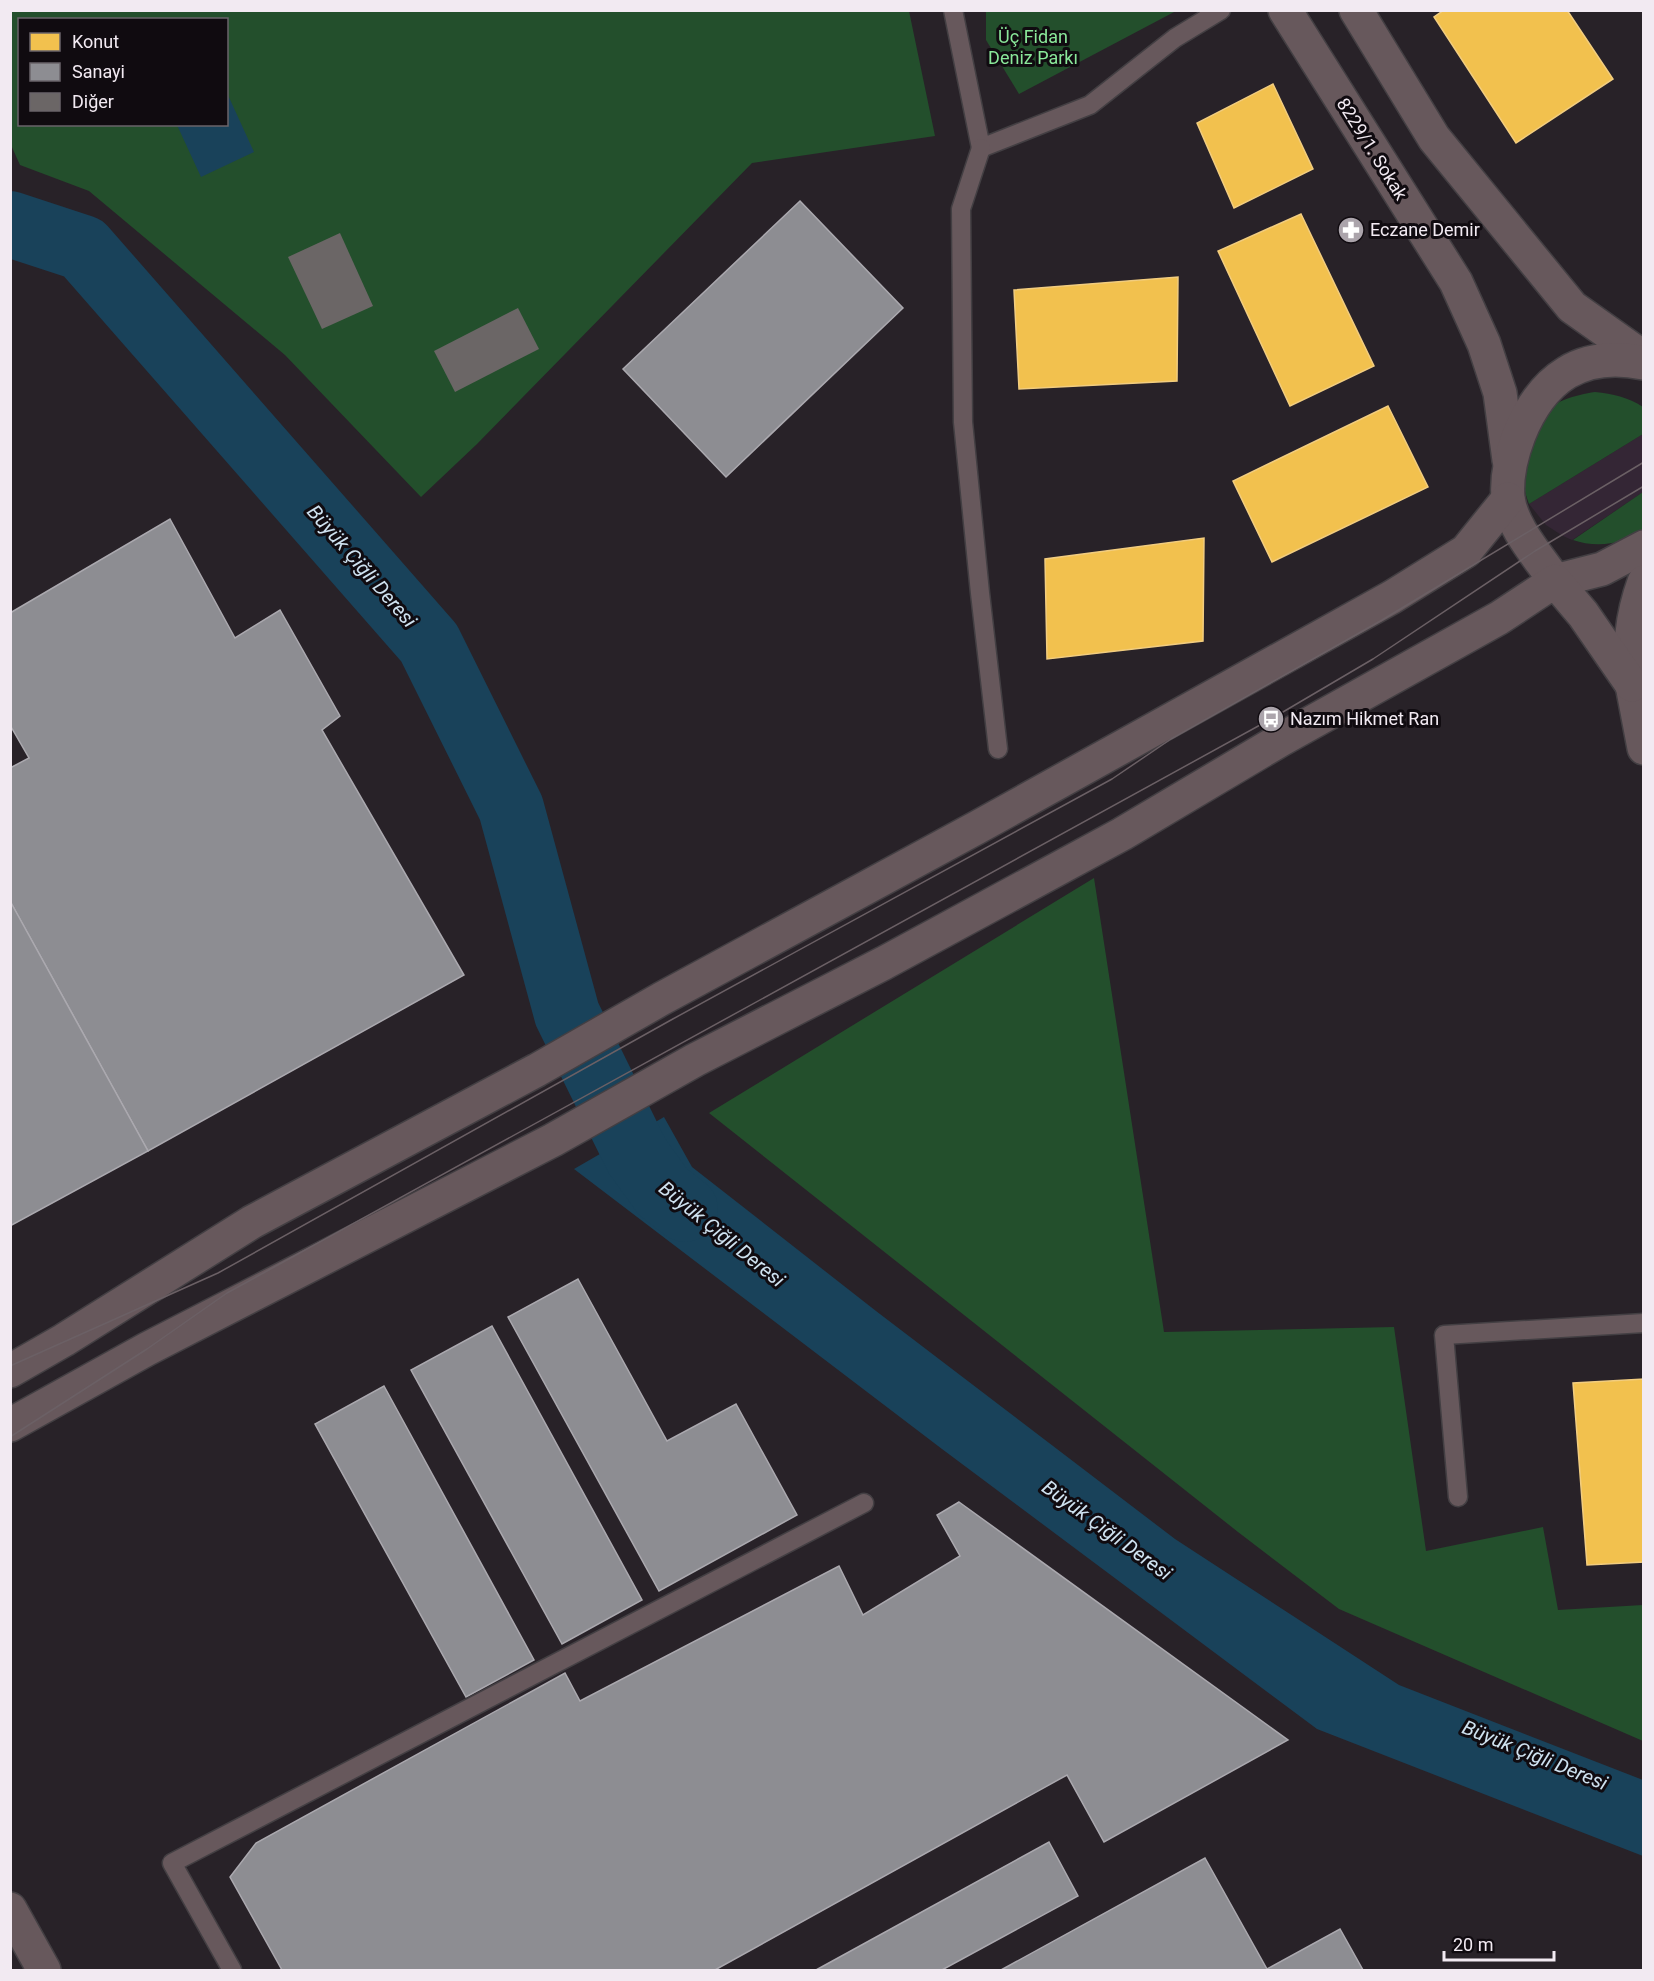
<svg xmlns="http://www.w3.org/2000/svg" width="1654" height="1981" viewBox="0 0 1654 1981" font-family="Roboto,sans-serif">
<style>
.built{fill:#342635}
.green{fill:#234f2c;fill-rule:evenodd}
.water{fill:#19425a}
.homes{fill:#f2c14e;stroke:#f2cd7f;stroke-width:1.5}
.industry{fill:#8d8d92;stroke:#aba9af;stroke-width:1.5}
.lines{fill:none;stroke-linecap:round;stroke-linejoin:round}
.river{stroke:#19425a;stroke-width:66}
.building{fill:#6b6666}
.service-casing{stroke:#433f43;stroke-width:21}
.minor-casing{stroke:#433f43;stroke-width:36}
.tertiary-casing{stroke:#433f43;stroke-width:36}
.service{stroke:#67585c;stroke-width:18}
.minor{stroke:#67585c;stroke-width:33}
.tertiary{stroke:#67585c;stroke-width:33}
.tram{stroke:#6b6065;stroke-width:1.5}
.labels{text-anchor:middle;stroke-width:6;stroke-linejoin:round;paint-order:stroke}
.park-label{font-size:18px;fill:#8ae89a;stroke:#100b10}
.street-label{font-size:18px;fill:#f2eaf2;stroke:#100b10}
.poi-label{font-size:18px;fill:#f2eaf2;stroke:#100b10;text-anchor:start}
.water-label{font-size:20px;font-style:italic;fill:#cfe2f0;stroke:#100b10}
</style>
<rect width="100%" height="100%" fill="#282228"/>
<polygon class="built" points="1643,434 1643,492 1572,540 1563,536 1546,525 1529,504"/>
<g class="green">
<path d="M10,11H909L935,136L752,163L477,444L421,497L285,355L89,191L20,165L11,145ZM20,20H226V124H20Z"/>
<polygon points="986,11 986,10 1176,11 1019,94 986,40"/>
<path d="M1595,392C1613,394 1628,397 1643,407V434L1529,504C1519,476 1522,471 1531,445C1534,437 1536,426 1541,418C1551,401 1576,395 1595,392Z"/>
<path d="M1643,492V529C1625,545 1595,548 1573,540Z"/>
<polygon points="1094,878 1164,1332 1394,1327 1426,1551 1543,1527 1558,1610 1643,1605 1643,1741 1339,1609 1238,1532 709,1113"/>
</g>
<g class="water">
<polygon points="227,93 254,152 201,177 177,125 226,124"/>
<polygon points="664,1117 692,1167 876,1311 1175,1539 1399,1685 1643,1780 1643,1856 1317,1729 942,1449 574,1169"/>
</g>
<g class="homes">
<polygon points="1444,10 1567,10 1613,79 1516,143 1434,17"/>
<polygon points="1273,84 1313,169 1234,208 1197,123"/>
<polygon points="1301,214 1374,366 1290,406 1218,251"/>
<polygon points="1178,277 1177,381 1019,389 1014,290"/>
<polygon points="1388,406 1428,487 1272,562 1233,481"/>
<polygon points="1204,538 1203,641 1047,659 1045,559"/>
<polygon points="1644,1379 1644,1562 1587,1565 1573,1383"/>
</g>
<g class="industry">
<polygon points="800,201 903,308 726,477 623,369"/>
<polygon points="170,519 235,638 280,610 340,716 322,730 464,975 148,1151 10,901 10,768 29,758 10,725 10,613"/>
<polygon points="10,901 148,1151 10,1226"/>
<polygon points="578,1279 667,1441 736,1404 797,1515 659,1591 508,1317"/>
<polygon points="492,1326 642,1600 562,1644 411,1370"/>
<polygon points="384,1386 534,1660 466,1697 315,1424"/>
<polygon points="959,1502 1288,1740 1104,1842 1067,1775 715,1970 282,1970 230,1877 256,1843 565,1673 580,1701 839,1566 863,1615 960,1556 937,1515"/>
<polygon points="1049,1842 1078,1896 942,1970 816,1970"/>
<polygon points="1205,1858 1267,1969 1340,1929 1363,1970 1001,1970"/>
</g>
<g class="lines">
<polyline class="river" points="10,224 83,248 429,643 511,808 567,1014 637,1156 663,1192 685,1209"/>
</g>
<g class="building">
<polygon points="340,233 373,306 322,329 288,257"/>
<polygon points="518,308 539,349 455,392 434,351"/>
</g>
<g class="lines">
<defs>
<g id="service">
<polyline points="953,10 981,148 1090,105 1175,38 1221,10"/>
<polyline points="981,148 961,209 963,422 980,593 998,749"/>
<polyline points="1458,1497 1444,1335 1644,1323"/>
<polyline points="232,1970 172,1863 864,1503"/>
</g>
<g id="minor">
<polyline points="1632,685 1644,748"/>
<polyline points="10,1909 44,1970"/>
</g>
<g id="tertiary">
<polyline points="1285,10 1456,282 1484,344 1500,393 1509,460"/>
<polyline points="1356,10 1434,138 1572,307 1644,358"/>
<path d="M1644,363C1581,350 1542,378 1519,435C1511,456 1506,476 1508,498C1512,528 1539,557 1555,581L1602,569L1644,547"/>
<path d="M1632,685C1629,648 1631,618 1644,582"/>
<polyline points="10,1371 64,1340 252,1222 537,1070 661,999 978,827 1392,597 1466,551 1508,499"/>
<polyline points="10,1425 147,1349 553,1140 695,1060 884,963 1122,834 1282,739 1499,618 1555,581 1583,614 1632,685"/>
</g>
</defs>
<use href="#service" class="service-casing"/>
<use href="#minor" class="minor-casing"/>
<use href="#tertiary" class="tertiary-casing"/>
<use href="#service" class="service"/>
<use href="#minor" class="minor"/>
<use href="#tertiary" class="tertiary"/>
<g class="tram">
<polyline points="10,1366 218,1273 671,1020 1112,779 1171,739 1382,620 1644,462"/>
<polyline points="10,1437 147,1349 227,1293 1271,719 1373,659 1535,551 1644,486"/>
</g>
</g>
<defs>
<symbol id="pharmacy-disc" viewBox="-11 -11 22 22"><circle r="9.5" fill="#aba4ab" stroke="#100b10"/><path d="M-2-6h4v4h4v4h-4v4h-4v-4h-4v-4h4Z" fill="#fff"/></symbol>
<symbol id="bus-disc" viewBox="-11 -11 22 22"><circle r="9.5" fill="#aba4ab" stroke="#100b10"/><path d="M-5-6H5V4H4V6H2V4H-2V6H-4V4H-5ZM-3.5-4V0h7V-4ZM-3.5 1.2v1.5H-2V1.2ZM2 1.2v1.5H3.5V1.2Z" fill="#fff"/></symbol>
</defs>
<g fill-rule="evenodd">
<use href="#pharmacy-disc" x="1336" y="215" width="30" height="30"/>
<use href="#bus-disc" x="1256" y="704" width="30" height="30"/>
</g>
<g class="labels">
<g class="park-label">
<text x="1033" y="43">Üç Fidan<tspan x="1033" dy="21">Deniz Parkı</tspan></text>
</g>
<g class="street-label">
<text transform="translate(1372 149) rotate(58)" y="6">8229/1. Sokak</text>
</g>
<g class="poi-label">
<text x="1370" y="236">Eczane Demir</text>
<text x="1290" y="725">Nazım Hikmet Ran</text>
</g>
<g class="water-label">
<text transform="translate(362 566) rotate(49)" y="7">Büyük Çiğli Deresi</text>
<text transform="translate(722 1234) rotate(39)" y="7">Büyük Çiğli Deresi</text>
<text transform="translate(1107 1530) rotate(36)" y="7">Büyük Çiğli Deresi</text>
<text transform="translate(1535 1755) rotate(22)" y="7">Büyük Çiğli Deresi</text>
</g>
</g>
<rect width="1654" height="1981" fill="none" stroke="#f2eaf2" stroke-width="24"/>
<rect x="18" y="18" width="210" height="108" fill="#100b10" stroke="#6a646a" stroke-width="1.5"/>
<rect x="30" y="33" width="30" height="18" fill="#f2c14e" stroke="#6a646a" stroke-width="1.5"/>
<text x="72" y="48" font-size="18" fill="#f2eaf2">Konut</text>
<rect x="30" y="63" width="30" height="18" fill="#8d8d92" stroke="#6a646a" stroke-width="1.5"/>
<text x="72" y="78" font-size="18" fill="#f2eaf2">Sanayi</text>
<rect x="30" y="93" width="30" height="18" fill="#6b6666" stroke="#6a646a" stroke-width="1.5"/>
<text x="72" y="108" font-size="18" fill="#f2eaf2">Diğer</text>
<path d="M1444 1951v9h110v-9" fill="none" stroke="#f2eaf2" stroke-width="3"/>
<text x="1453" y="1951" font-size="18" fill="#f2eaf2" stroke="#100b10" stroke-width="4.5" paint-order="stroke">20 m</text>
</svg>
